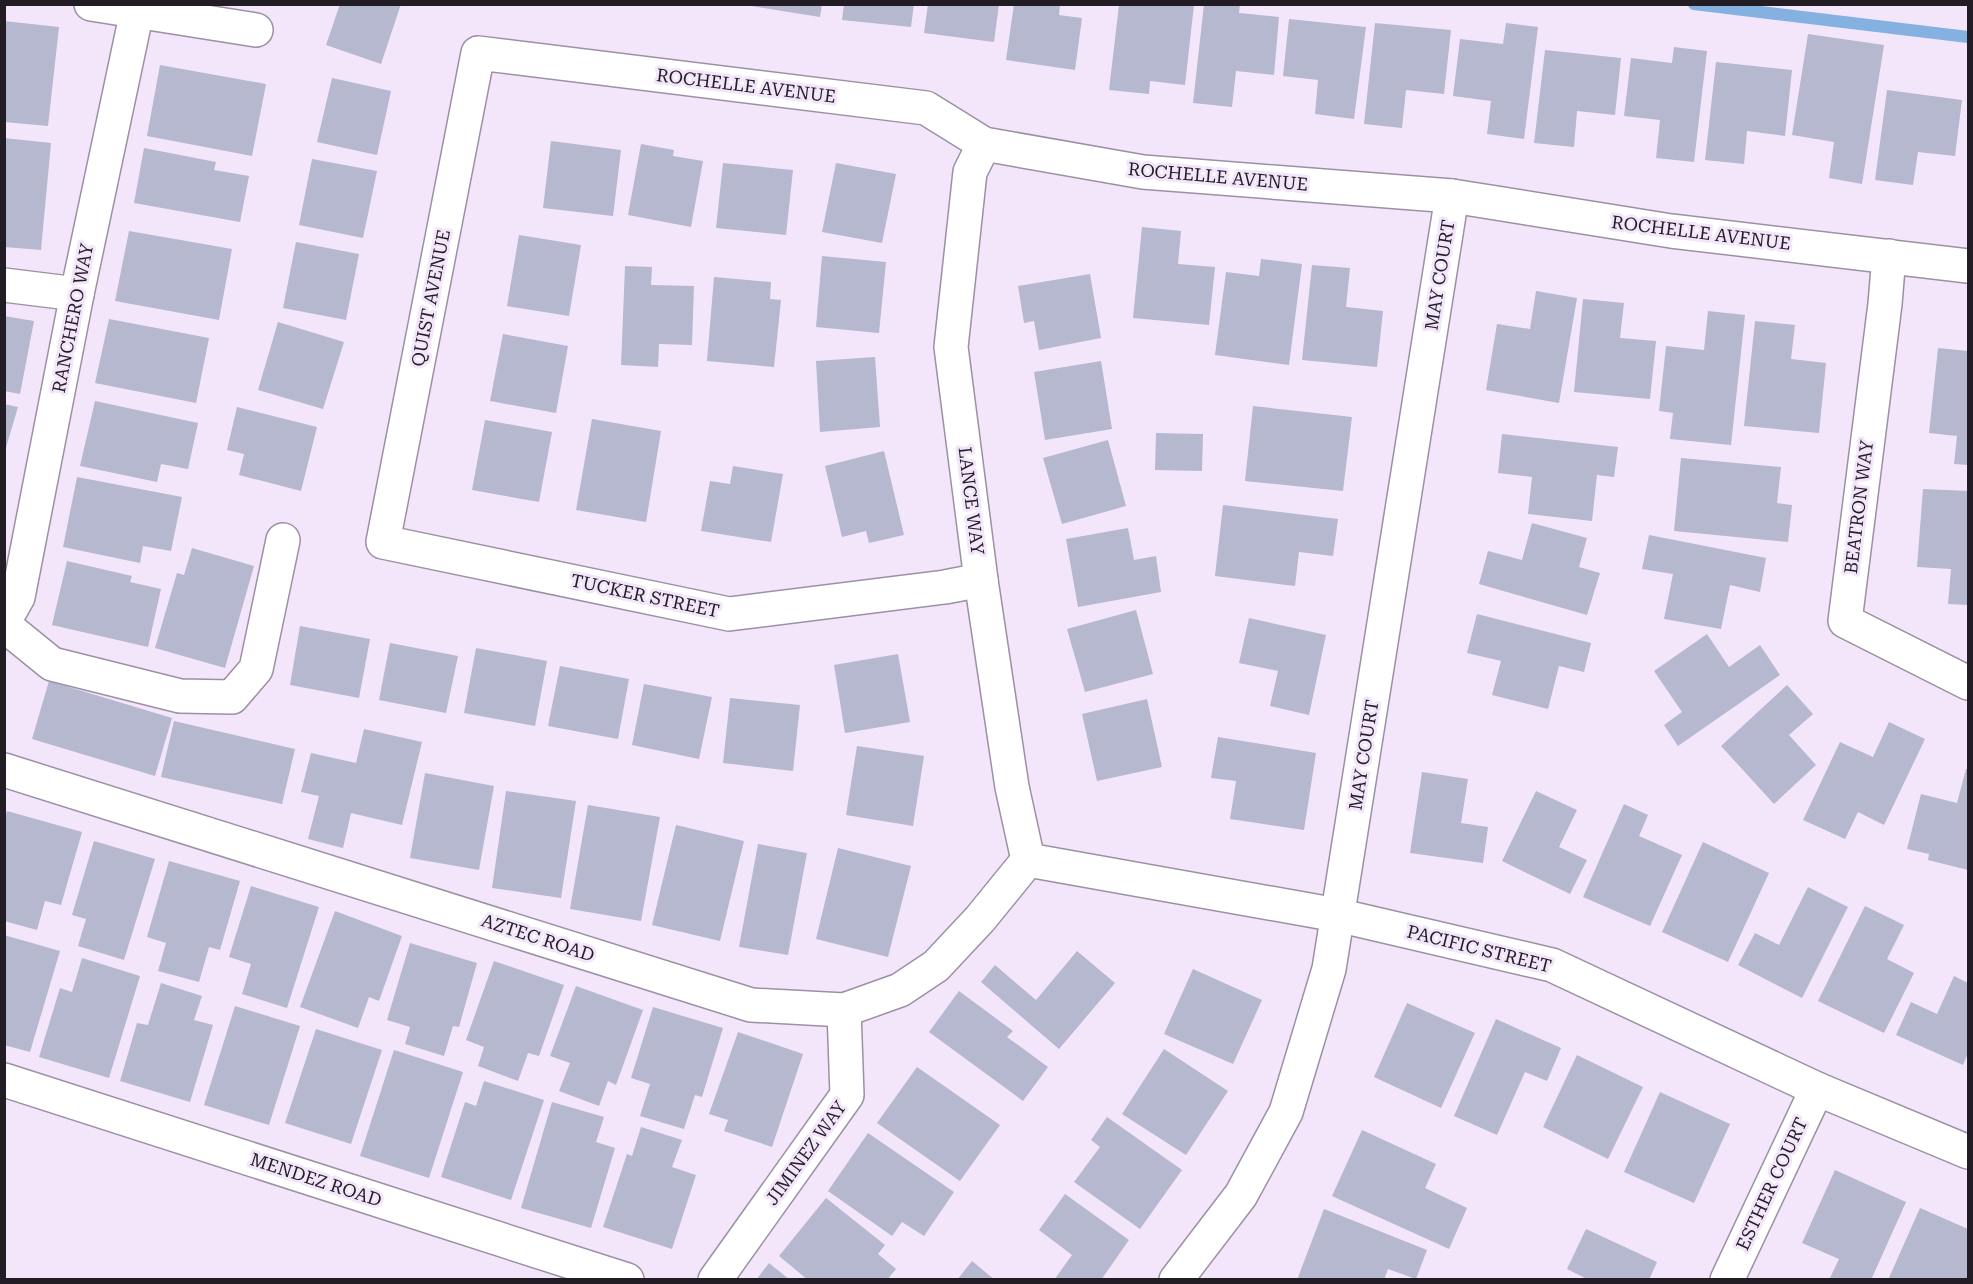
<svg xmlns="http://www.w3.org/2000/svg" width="1973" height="1284" viewBox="0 0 1973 1284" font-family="'Roboto Serif',serif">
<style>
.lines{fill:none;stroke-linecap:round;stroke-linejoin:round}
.stream{stroke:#84b1e0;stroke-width:12}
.building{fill:#b5b8ce}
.minor-casing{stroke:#9c90a4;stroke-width:36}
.minor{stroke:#fff;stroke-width:33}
.labels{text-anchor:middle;stroke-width:6;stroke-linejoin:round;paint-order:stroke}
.street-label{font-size:18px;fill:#221d25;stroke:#f3e6fb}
</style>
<rect width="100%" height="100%" fill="#f3e6fb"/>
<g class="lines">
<polyline class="stream" points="1694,4 1968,37"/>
</g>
<g class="building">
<polygon points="340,4 401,4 381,64 326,45"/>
<polygon points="752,4 822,4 820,17 751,6"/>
<polygon points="844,4 914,4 911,27 842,20"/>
<polygon points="928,4 999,4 994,42 924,33"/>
<polygon points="1014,4 1060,4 1059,15 1082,18 1075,70 1006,60"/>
<polygon points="1204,4 1240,4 1239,13 1279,17 1274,75 1236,71 1232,107 1193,103"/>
<polygon points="1119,5 1194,5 1185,85 1150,81 1149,94 1109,90"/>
<polygon points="1289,19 1366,27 1354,119 1315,114 1318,80 1283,76"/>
<polygon points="4,21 59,27 48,126 4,122"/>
<polygon points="1375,23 1451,30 1444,94 1406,90 1402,128 1364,124"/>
<polygon points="1506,23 1538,27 1524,139 1487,134 1491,101 1453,96 1460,39 1503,44"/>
<polygon points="1808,34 1884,45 1862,184 1829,178 1834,142 1792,135"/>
<polygon points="1674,47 1707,51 1694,162 1656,158 1660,120 1624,116 1631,58 1672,63"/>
<polygon points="1545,50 1621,58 1615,115 1577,111 1574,147 1534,143"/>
<polygon points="1716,62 1792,70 1785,136 1747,131 1744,164 1705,160"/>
<polygon points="160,65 266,84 252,156 147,136"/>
<polygon points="332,78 391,91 377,155 317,142"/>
<polygon points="1887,90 1962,100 1955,156 1918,152 1913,185 1875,180"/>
<polygon points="4,138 51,143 41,250 4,247"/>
<polygon points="551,141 621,150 613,216 543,208"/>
<polygon points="641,144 674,150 673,156 703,161 691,227 628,215"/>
<polygon points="144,148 216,162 214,170 249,176 240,222 134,203"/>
<polygon points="312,159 377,171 363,238 299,225"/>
<polygon points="723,163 793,170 786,235 716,228"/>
<polygon points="836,163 896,174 882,243 822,232"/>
<polygon points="1142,227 1181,231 1178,264 1215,267 1209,325 1133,318"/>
<polygon points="129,231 232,249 219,320 115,301"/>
<polygon points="519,235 581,245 569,316 507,306"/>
<polygon points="296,242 359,254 346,320 283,308"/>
<polygon points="822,256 886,262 879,333 816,327"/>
<polygon points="1261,259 1302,264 1289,365 1215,355 1226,272 1259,276"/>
<polygon points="1312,265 1350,268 1346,307 1383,311 1377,367 1302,360"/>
<polygon points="625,266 652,267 651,285 694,286 692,345 659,344 658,367 621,365"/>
<polygon points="1090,274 1101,338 1039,350 1034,321 1024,323 1018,286"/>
<polygon points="714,277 771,282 770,299 781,300 774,367 707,361"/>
<polygon points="1536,291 1577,298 1559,403 1486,390 1497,324 1530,329"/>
<polygon points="1583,299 1624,303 1620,338 1656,341 1650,399 1574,392"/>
<polygon points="1708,311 1745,315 1731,445 1670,439 1673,413 1659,411 1666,346 1704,350"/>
<polygon points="4,316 34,321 20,394 4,391"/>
<polygon points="109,319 209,338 196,403 95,383"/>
<polygon points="1755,321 1795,325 1791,359 1826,363 1819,433 1744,426"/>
<polygon points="278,322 344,342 323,409 258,390"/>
<polygon points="503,334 568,346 556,413 490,401"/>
<polygon points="1938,348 1968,351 1968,465 1954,464 1957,436 1929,433"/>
<polygon points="875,357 880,427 820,432 816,361"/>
<polygon points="1101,361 1112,429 1045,440 1034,372"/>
<polygon points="95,401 198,423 188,469 161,464 157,482 80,466"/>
<polygon points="4,404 18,407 5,451 4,451"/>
<polygon points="1253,406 1352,417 1343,491 1245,481"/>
<polygon points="237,407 317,427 301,491 239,475 244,454 227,450"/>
<polygon points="592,419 661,431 646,522 576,510"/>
<polygon points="485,420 552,432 539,502 472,490"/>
<polygon points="1156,433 1203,434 1202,471 1155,470"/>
<polygon points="1502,434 1618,447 1614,477 1597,475 1592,521 1528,514 1532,477 1498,473"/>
<polygon points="1108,440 1126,506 1062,524 1043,458"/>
<polygon points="884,451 904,535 869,543 866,531 842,537 825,466"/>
<polygon points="1681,458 1781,467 1777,503 1792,505 1788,542 1674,531"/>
<polygon points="733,466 783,474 771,542 701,531 710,481 730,484"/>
<polygon points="77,477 182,497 171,551 143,546 140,563 63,547"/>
<polygon points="1923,489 1968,491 1968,605 1948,604 1951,569 1917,567"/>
<polygon points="1223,505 1338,519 1333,556 1299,552 1295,586 1215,576"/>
<polygon points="1532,523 1587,538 1579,567 1600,573 1587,615 1479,584 1488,551 1522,560"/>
<polygon points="1128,528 1134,560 1156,556 1161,592 1078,607 1066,539"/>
<polygon points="1649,535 1766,558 1760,592 1730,585 1721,629 1664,619 1673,574 1642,569"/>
<polygon points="192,548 254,566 225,668 155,648 177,573 184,575"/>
<polygon points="67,561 132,576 130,582 161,589 148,647 52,625"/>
<polygon points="1136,610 1153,674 1085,692 1067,629"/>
<polygon points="1477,614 1591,643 1584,672 1559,666 1548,709 1492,695 1501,661 1467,653"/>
<polygon points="1249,618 1326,635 1309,715 1270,706 1278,671 1239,663"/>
<polygon points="300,626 370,639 359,698 290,685"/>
<polygon points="1707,634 1729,667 1760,645 1780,675 1678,746 1664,725 1682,712 1654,671"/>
<polygon points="390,643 458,656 446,713 379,700"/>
<polygon points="476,648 547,661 535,726 464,713"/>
<polygon points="898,654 910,722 845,733 834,665"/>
<polygon points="560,666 629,679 618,739 548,726"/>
<polygon points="49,681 172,718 155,776 32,739"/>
<polygon points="644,684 712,697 699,759 632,745"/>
<polygon points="1787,685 1813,714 1789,735 1816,765 1774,804 1721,746"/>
<polygon points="730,698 800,705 793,771 723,763"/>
<polygon points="1147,699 1162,767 1097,781 1082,714"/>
<polygon points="174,721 295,749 282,804 161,777"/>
<polygon points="1889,722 1925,739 1884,825 1858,812 1845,839 1803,820 1840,742 1873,757"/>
<polygon points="364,729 422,742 402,825 351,813 343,848 308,839 319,796 301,792 311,753 356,763"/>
<polygon points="1218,737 1316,753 1304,830 1230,819 1236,781 1211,778"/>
<polygon points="857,746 924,756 913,826 846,815"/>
<polygon points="1966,769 1968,769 1968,870 1928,860 1929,854 1907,849 1921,794 1957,803"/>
<polygon points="1422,772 1468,779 1461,823 1488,827 1483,863 1410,853"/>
<polygon points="425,773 494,786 479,870 410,858"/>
<polygon points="506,791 576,801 561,898 492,888"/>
<polygon points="1536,791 1577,810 1559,847 1587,860 1570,894 1502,861"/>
<polygon points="1624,804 1648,815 1639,836 1682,855 1650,926 1583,897"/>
<polygon points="588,805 660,817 641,921 570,909"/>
<polygon points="7,811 82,832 61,905 45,901 37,930 4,921 4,821"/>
<polygon points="676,825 744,841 720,941 652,925"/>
<polygon points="94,841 155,859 124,960 78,946 86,919 72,915"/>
<polygon points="1703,842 1769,873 1728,962 1662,932"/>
<polygon points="758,844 807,853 788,955 739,947"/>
<polygon points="838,848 911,866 888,957 816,939"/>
<polygon points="169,861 240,881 220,950 209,947 199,982 158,971 166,943 147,937"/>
<polygon points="251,886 319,907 287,1008 242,994 251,964 229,957"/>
<polygon points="1808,887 1848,907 1802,998 1738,965 1755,933 1779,945"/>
<polygon points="1865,906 1904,925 1887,959 1914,973 1884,1033 1818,1001"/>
<polygon points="335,911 402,936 379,1001 369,997 358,1028 300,1007"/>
<polygon points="4,935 60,951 30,1052 4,1045"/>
<polygon points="410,943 477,963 459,1027 453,1026 444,1056 405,1044 410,1027 387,1020"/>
<polygon points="1077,951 1115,983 1059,1049 981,982 995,965 1036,1000"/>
<polygon points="82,958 140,976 109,1078 39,1057 60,988 72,992"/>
<polygon points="494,961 564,985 539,1056 528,1053 518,1081 478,1066 484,1047 466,1040"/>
<polygon points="1193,969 1262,1000 1233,1064 1164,1034"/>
<polygon points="1954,976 1968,983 1968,1053 1963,1065 1896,1035 1911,1002 1937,1014"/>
<polygon points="161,983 202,996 194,1020 213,1025 190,1102 120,1081 137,1023 148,1025"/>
<polygon points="576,986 643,1010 616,1085 608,1081 599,1106 559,1091 570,1063 550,1056"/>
<polygon points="959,991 1013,1031 1007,1037 1048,1067 1023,1101 929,1032"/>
<polygon points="1407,1003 1475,1033 1441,1108 1374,1077"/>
<polygon points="235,1006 300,1026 269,1125 204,1105"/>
<polygon points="653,1007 723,1028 702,1097 695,1095 684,1129 640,1116 650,1084 631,1078"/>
<polygon points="1496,1019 1561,1048 1547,1081 1525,1072 1497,1135 1454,1116"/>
<polygon points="316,1029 382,1050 351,1144 285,1123"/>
<polygon points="738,1032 803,1054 772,1147 724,1131 728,1120 709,1114"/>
<polygon points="1164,1049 1228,1091 1186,1155 1122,1114"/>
<polygon points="394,1050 463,1072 429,1178 360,1156"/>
<polygon points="1577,1055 1643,1087 1608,1159 1543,1127"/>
<polygon points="917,1067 1000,1125 960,1181 877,1123"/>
<polygon points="484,1081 544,1100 511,1200 441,1177 465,1102 476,1106"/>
<polygon points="1660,1092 1730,1124 1694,1203 1624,1172"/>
<polygon points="552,1102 604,1117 596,1142 615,1148 591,1228 521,1208"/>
<polygon points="1107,1117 1182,1170 1140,1229 1074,1182 1100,1147 1091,1140"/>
<polygon points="641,1127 682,1140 672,1167 696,1175 672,1249 603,1227 627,1154 632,1156"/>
<polygon points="1362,1130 1436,1164 1425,1188 1467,1208 1449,1249 1332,1196"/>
<polygon points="868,1133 954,1192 924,1236 902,1222 892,1236 828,1191"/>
<polygon points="1835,1170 1906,1202 1871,1280 1829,1280 1839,1259 1802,1243"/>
<polygon points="1065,1194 1129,1240 1101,1280 1054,1280 1072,1255 1039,1230"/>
<polygon points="826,1198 885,1245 878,1254 896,1269 887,1280 808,1280 779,1256"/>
<polygon points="1920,1208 1968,1229 1968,1280 1888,1280"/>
<polygon points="1324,1209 1427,1250 1416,1279 1388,1269 1384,1280 1297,1280"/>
<polygon points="1586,1229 1657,1262 1649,1280 1589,1280 1567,1269"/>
<polygon points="972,1261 995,1280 957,1280"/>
<polygon points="769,1263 790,1280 756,1280"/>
</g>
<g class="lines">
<defs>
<g id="minor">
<polyline points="91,4 256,30"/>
<polyline points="984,144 970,172 951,347 981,580 1012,787 1028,860"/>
<polyline points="1889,256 1885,304 1845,621 1968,683"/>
<polyline points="4,285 77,294"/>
<polyline points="981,580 945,587 729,614 383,542 478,53 926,108 984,144 1143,172 1452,196 1671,231 1968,266"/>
<polyline points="4,622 18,597 77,294 137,11"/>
<polyline points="4,625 52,664 180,696 232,697 256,669 283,540"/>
<polyline points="4,770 751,1005 844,1010 900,990 936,966 980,919 1028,860"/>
<polyline points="1028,860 1337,915 1552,965 1817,1089 1968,1152"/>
<polyline points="4,1080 627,1280"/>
<polyline points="715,1280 847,1095 844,1010"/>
<polyline points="1176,1280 1241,1195 1286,1112 1329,969 1452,196"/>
<polyline points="1727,1280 1817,1089"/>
</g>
</defs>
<use href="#minor" class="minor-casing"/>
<use href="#minor" class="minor"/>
</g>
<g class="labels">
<g class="street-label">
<text transform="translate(746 86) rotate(7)" y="6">ROCHELLE AVENUE</text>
<text transform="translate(1218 177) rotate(5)" y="6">ROCHELLE AVENUE</text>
<text transform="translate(1701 233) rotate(7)" y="6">ROCHELLE AVENUE</text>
<text transform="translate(1440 275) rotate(-81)" y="6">MAY COURT</text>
<text transform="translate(431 298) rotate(-79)" y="6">QUIST AVENUE</text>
<text transform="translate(73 318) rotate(-79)" y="6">RANCHERO WAY</text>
<text transform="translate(971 501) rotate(83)" y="6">LANCE WAY</text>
<text transform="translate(1859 507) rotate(-83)" y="6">BEATRON WAY</text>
<text transform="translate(645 596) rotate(12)" y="6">TUCKER STREET</text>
<text transform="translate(1364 755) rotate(-81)" y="6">MAY COURT</text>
<text transform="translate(538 938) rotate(18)" y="6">AZTEC ROAD</text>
<text transform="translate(1479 949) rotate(14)" y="6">PACIFIC STREET</text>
<text transform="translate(806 1153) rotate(-54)" y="6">JIMINEZ WAY</text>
<text transform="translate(316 1180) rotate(18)" y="6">MENDEZ ROAD</text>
<text transform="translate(1772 1184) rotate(-65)" y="6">ESTHER COURT</text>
</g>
</g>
<rect width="1973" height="1284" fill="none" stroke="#221d25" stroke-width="12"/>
</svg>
